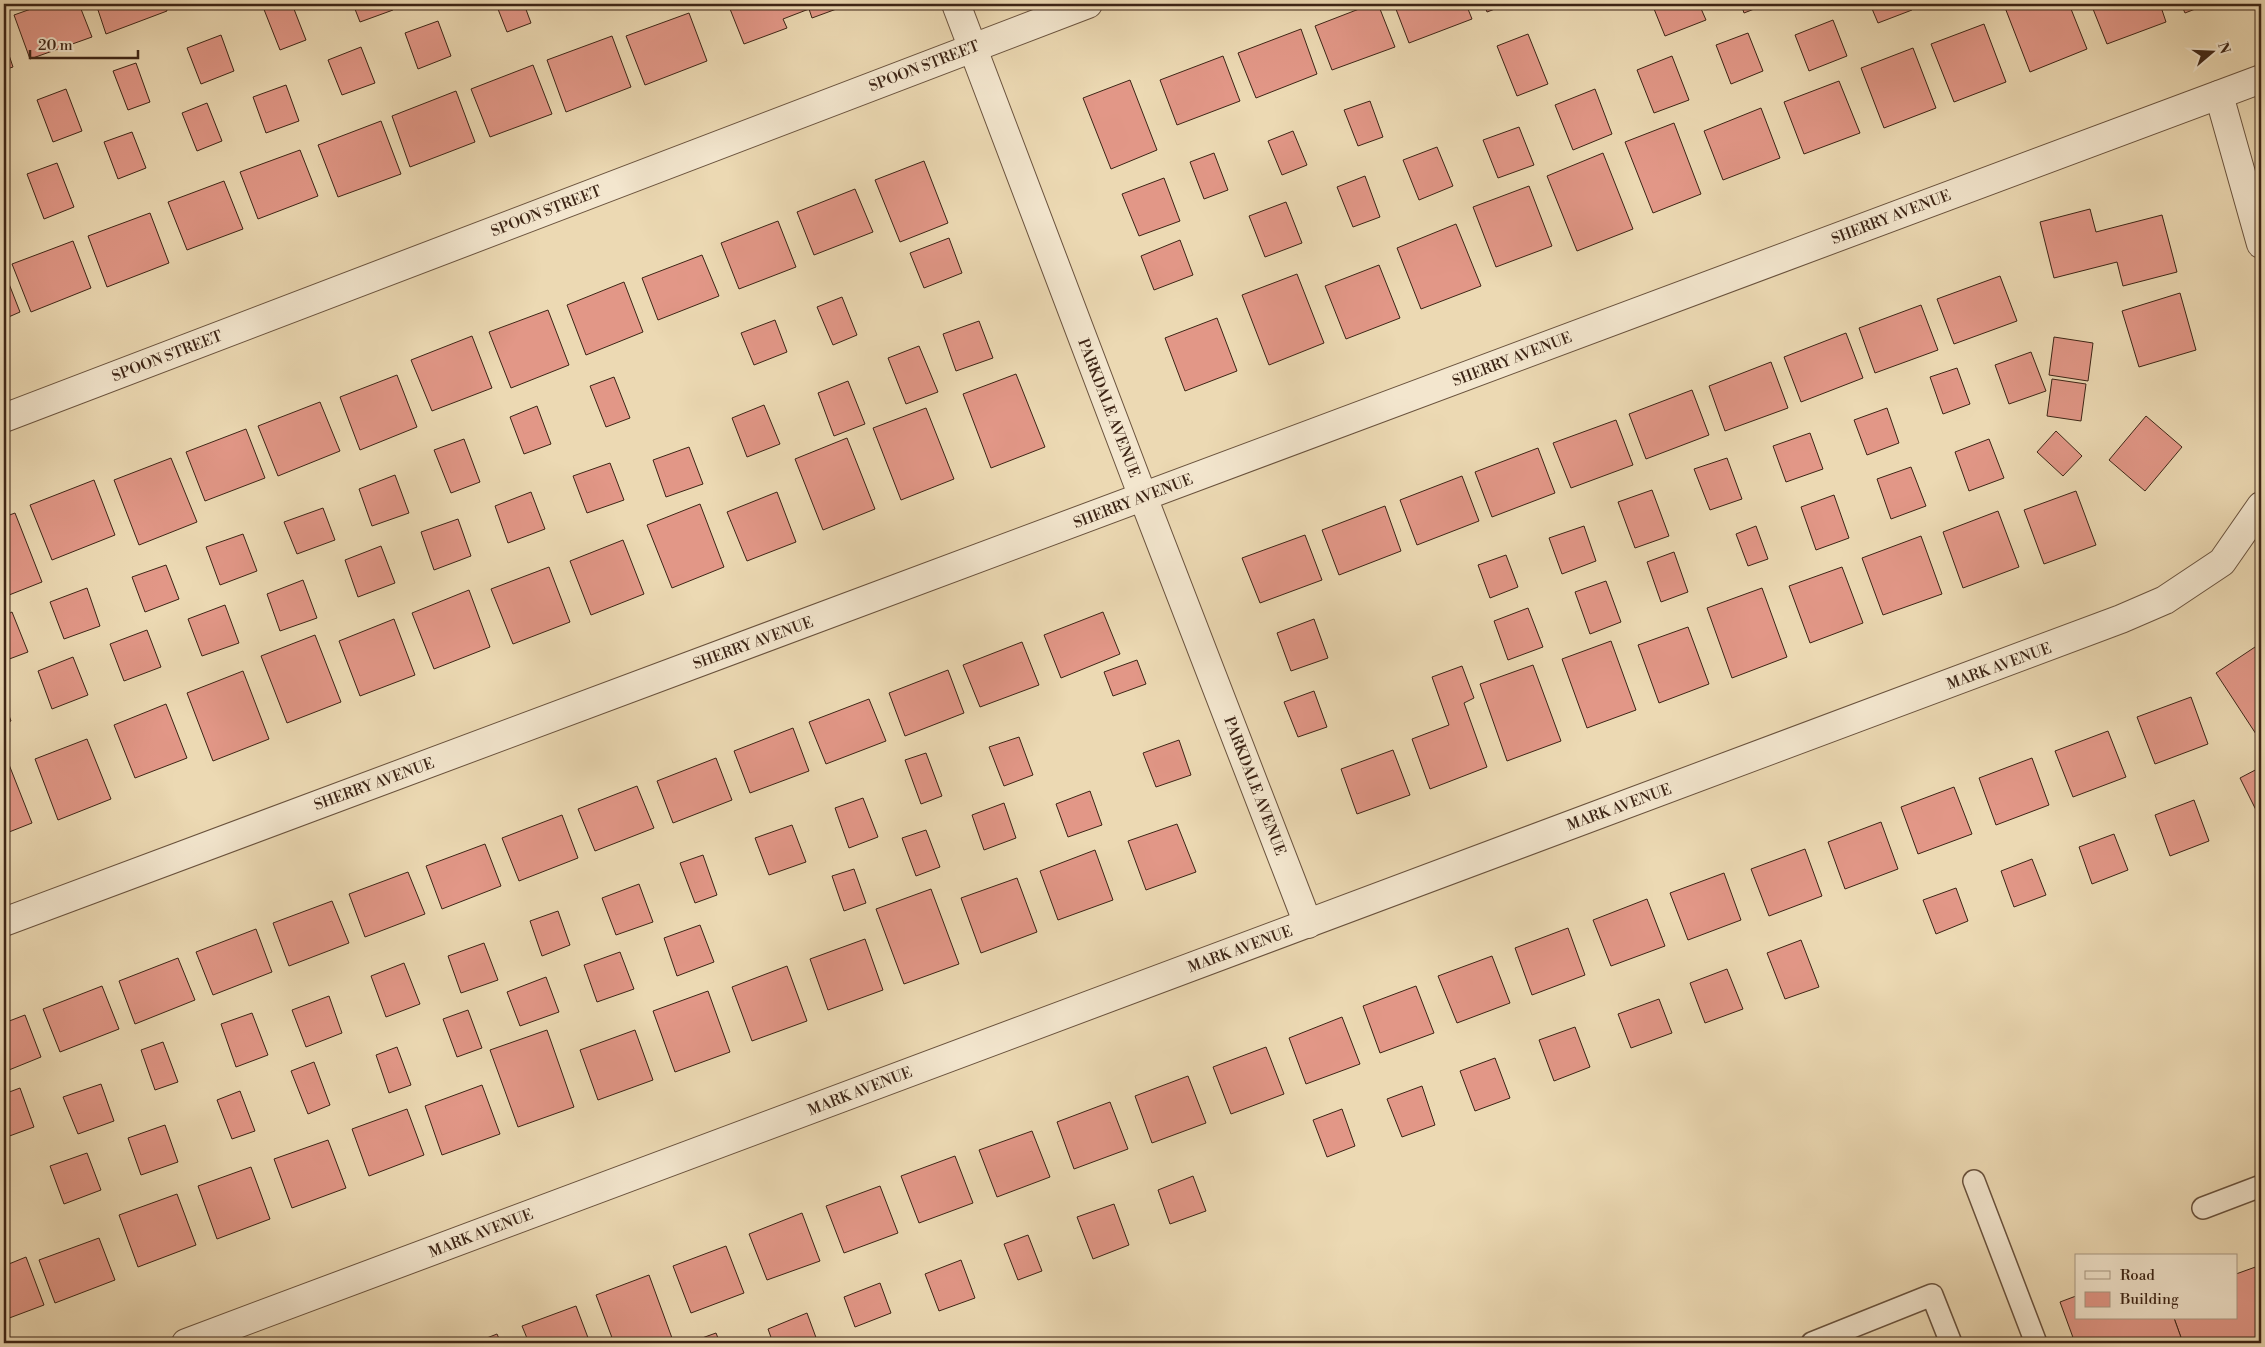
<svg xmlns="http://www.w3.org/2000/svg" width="2265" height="1347" viewBox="0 0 2265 1347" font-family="'Libre Bodoni',serif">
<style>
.building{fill:#e29787;stroke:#3d2516}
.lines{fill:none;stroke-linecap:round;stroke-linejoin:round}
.lane-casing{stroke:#69523d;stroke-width:24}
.street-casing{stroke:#69523d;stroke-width:30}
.lane{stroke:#f3e6ce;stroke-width:21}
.street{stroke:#f3e6ce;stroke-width:28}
.labels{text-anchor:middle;stroke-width:4;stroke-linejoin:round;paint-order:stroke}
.street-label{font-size:15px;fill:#3d2516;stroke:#f3e6ce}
</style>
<rect width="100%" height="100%" fill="#ecd9b3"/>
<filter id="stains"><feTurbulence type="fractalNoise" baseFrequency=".004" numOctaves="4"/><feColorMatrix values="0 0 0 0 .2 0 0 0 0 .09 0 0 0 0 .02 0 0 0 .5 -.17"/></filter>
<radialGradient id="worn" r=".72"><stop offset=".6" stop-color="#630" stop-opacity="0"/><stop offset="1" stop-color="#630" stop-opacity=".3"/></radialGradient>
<g class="building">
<polygon points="45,4 79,4 92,37 30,59 14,15"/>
<polygon points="96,4 165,4 167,11 106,34"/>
<polygon points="271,4 292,4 306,40 280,50 263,7"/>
<polygon points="353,4 391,4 393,10 360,22"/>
<polygon points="496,4 524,4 531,23 507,32"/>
<polygon points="728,4 850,4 812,18 809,9 783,19 787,28 744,44"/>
<polygon points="1372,4 1378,4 1395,47 1332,70 1315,26"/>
<polygon points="1394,4 1466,4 1472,19 1409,43"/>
<polygon points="1484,4 1508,4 1487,12"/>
<polygon points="1652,4 1699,4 1706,20 1665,36"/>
<polygon points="1741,4 1767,4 1744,13"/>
<polygon points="1870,4 1910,4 1912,10 1878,23"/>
<polygon points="2007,4 2069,4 2087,49 2030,72 2004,5"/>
<polygon points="2091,4 2160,4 2166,22 2107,44"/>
<polygon points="2181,4 2208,4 2185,13"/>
<polygon points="689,13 707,61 645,85 626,36"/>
<polygon points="1833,20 1847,56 1809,71 1795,35"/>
<polygon points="438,21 451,56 418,69 405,33"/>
<polygon points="1984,24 2006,82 1954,102 1931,44"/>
<polygon points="1301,29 1317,74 1256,98 1238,53"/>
<polygon points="1748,33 1763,71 1731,84 1716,45"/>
<polygon points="1528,34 1548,84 1517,96 1497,46"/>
<polygon points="221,35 234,71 201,84 187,48"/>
<polygon points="612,36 631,87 566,112 547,60"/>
<polygon points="4,40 13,67 4,70"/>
<polygon points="361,47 375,83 342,95 328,60"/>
<polygon points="1913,48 1936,108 1884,128 1861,68"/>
<polygon points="1223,56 1240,101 1177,125 1160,80"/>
<polygon points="1672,56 1689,100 1654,113 1637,70"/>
<polygon points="136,63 150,102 128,110 113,71"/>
<polygon points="533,65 552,114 490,137 471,89"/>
<polygon points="1130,80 1157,150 1111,169 1083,98"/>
<polygon points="1839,81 1860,133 1804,154 1784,102"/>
<polygon points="286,85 299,121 266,133 253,97"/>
<polygon points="66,89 82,131 53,142 37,100"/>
<polygon points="1595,89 1612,134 1573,150 1555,105"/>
<polygon points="456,91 475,142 410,167 392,116"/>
<polygon points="1370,101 1383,137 1358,146 1344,110"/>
<polygon points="207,103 222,141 197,151 182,113"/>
<polygon points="1761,108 1780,158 1723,180 1704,131"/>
<polygon points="381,121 401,174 338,197 318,145"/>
<polygon points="1674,123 1701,194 1653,213 1625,142"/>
<polygon points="1519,127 1534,165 1498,178 1483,140"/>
<polygon points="1293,131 1307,165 1282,175 1268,141"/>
<polygon points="132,132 146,168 118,179 104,142"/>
<polygon points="1437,147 1453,186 1419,200 1403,160"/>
<polygon points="300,150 318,196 258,219 240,172"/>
<polygon points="1214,153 1228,190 1204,199 1190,162"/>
<polygon points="1603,153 1633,229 1577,251 1547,176"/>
<polygon points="924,161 948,223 900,242 875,180"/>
<polygon points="57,163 74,207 44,219 27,174"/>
<polygon points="1365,176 1380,217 1353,227 1337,187"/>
<polygon points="1164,178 1180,221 1139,236 1122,194"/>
<polygon points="224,181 243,229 187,250 168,202"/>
<polygon points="1529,186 1552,246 1496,267 1473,207"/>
<polygon points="855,189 873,232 814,255 797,212"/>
<polygon points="1286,202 1302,243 1265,257 1249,216"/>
<polygon points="2090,209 2096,232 2162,215 2177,272 2123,286 2117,262 2054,278 2040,222"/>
<polygon points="150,213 169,263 107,287 88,236"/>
<polygon points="778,221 796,267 739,289 721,243"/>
<polygon points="1456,224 1481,286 1421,309 1397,248"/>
<polygon points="949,238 962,273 924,288 910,253"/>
<polygon points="1180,240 1193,275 1154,290 1141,256"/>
<polygon points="73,241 91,288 31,312 12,264"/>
<polygon points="702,255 719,296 658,320 642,278"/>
<polygon points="1379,265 1400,318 1346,339 1325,286"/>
<polygon points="4,271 20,312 4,319"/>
<polygon points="1297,274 1324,343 1269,365 1242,295"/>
<polygon points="2000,276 2017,321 1954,344 1937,299"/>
<polygon points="624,282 643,332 586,355 567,305"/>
<polygon points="2180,293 2196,350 2139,367 2122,311"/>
<polygon points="842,297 857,335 833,345 817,307"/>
<polygon points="1921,305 1938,350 1875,373 1859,328"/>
<polygon points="548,310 569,365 511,388 489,332"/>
<polygon points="1217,318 1237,371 1185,391 1165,338"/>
<polygon points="775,320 787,352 754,365 741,333"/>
<polygon points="979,321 993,358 956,371 943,334"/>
<polygon points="1846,333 1863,378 1801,402 1784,357"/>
<polygon points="472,336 492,388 432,411 411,360"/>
<polygon points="2054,337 2093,343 2088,381 2049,375"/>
<polygon points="919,346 938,392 906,404 888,358"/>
<polygon points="2031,352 2046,391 2009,404 1995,365"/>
<polygon points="1771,362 1788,408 1725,431 1709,386"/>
<polygon points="1957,368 1970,404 1943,414 1930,377"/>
<polygon points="1016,374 1045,447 991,468 963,394"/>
<polygon points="397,375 417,427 360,450 340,397"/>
<polygon points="614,377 630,418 606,427 590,386"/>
<polygon points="2052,379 2086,384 2081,421 2047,416"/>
<polygon points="848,381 865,424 834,436 818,393"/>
<polygon points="1692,390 1709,435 1646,459 1629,414"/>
<polygon points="320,402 340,451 278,476 258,426"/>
<polygon points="764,405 780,444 747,457 732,418"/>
<polygon points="537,406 551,444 524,454 510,417"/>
<polygon points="926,408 954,479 901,500 873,428"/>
<polygon points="1887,408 1899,443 1867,455 1854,420"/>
<polygon points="2146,416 2182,447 2145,491 2109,460"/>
<polygon points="1616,420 1633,465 1571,488 1553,443"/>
<polygon points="246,429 265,478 205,501 186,452"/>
<polygon points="2056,431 2082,456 2063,476 2037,452"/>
<polygon points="1810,433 1823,469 1786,482 1773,446"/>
<polygon points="847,438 875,509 823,530 795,459"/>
<polygon points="464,439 480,482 451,493 434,450"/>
<polygon points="1989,439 2004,478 1969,491 1955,452"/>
<polygon points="689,447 703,484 666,497 653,460"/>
<polygon points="1538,448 1555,493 1492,517 1475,472"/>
<polygon points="171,458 197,522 139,545 114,480"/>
<polygon points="1727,458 1742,499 1710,510 1694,469"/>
<polygon points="610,463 624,500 587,513 573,476"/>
<polygon points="1911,467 1926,506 1891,519 1877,479"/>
<polygon points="395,475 409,513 372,526 359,489"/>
<polygon points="1462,476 1479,521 1417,545 1400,500"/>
<polygon points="94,480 115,535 52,560 30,505"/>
<polygon points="1652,490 1669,536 1635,548 1618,502"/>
<polygon points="2076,491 2096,545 2044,564 2024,510"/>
<polygon points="531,492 545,529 508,543 495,506"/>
<polygon points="777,492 796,542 747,561 727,512"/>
<polygon points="1834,495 1849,538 1816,550 1801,507"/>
<polygon points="700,504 724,567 672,588 647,525"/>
<polygon points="1385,506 1401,551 1339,575 1322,530"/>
<polygon points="323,508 335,540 297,554 284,522"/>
<polygon points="1998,511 2019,567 1963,588 1943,532"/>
<polygon points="15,513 42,582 4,597 4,517"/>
<polygon points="458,519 471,556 434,570 421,532"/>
<polygon points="1584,526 1596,561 1562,574 1549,538"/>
<polygon points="1756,526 1768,559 1748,566 1736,534"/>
<polygon points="243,534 257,571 220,585 206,547"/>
<polygon points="1305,535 1322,580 1260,603 1242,558"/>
<polygon points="1921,536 1942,594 1883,615 1862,558"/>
<polygon points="623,540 644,594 591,615 570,561"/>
<polygon points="381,546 395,583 358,597 345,560"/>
<polygon points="1674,552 1688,592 1661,602 1647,562"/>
<polygon points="1506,555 1518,587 1490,598 1478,565"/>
<polygon points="166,565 179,599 145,612 132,577"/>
<polygon points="549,567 570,622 513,644 491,589"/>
<polygon points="1842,567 1863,623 1810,643 1789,586"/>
<polygon points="303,580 317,618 280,631 267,594"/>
<polygon points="1606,581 1621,622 1590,634 1575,592"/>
<polygon points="87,588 100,626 64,639 50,602"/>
<polygon points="1762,588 1787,657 1732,678 1707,608"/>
<polygon points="469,590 490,647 434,669 412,613"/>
<polygon points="225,605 239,643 202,656 188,619"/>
<polygon points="1528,608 1543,647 1508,660 1494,621"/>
<polygon points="12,612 28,652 4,661 4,616"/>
<polygon points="1103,612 1120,654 1061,678 1044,635"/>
<polygon points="394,619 415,675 360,696 339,641"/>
<polygon points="1314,619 1328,658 1291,671 1277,633"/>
<polygon points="1688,627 1709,684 1659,703 1638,645"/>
<polygon points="147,630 161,667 124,681 110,644"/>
<polygon points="315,635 341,702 287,723 261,656"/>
<polygon points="1611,641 1636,710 1587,728 1562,659"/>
<polygon points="1022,642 1039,685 980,707 963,665"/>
<polygon points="2261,643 2261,731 2256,734 2216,673"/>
<polygon points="73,657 88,695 52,709 38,671"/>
<polygon points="1137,660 1146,684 1113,696 1104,672"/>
<polygon points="1533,665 1561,741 1507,761 1480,684"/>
<polygon points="1462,666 1474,698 1464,703 1487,767 1430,789 1412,739 1449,725 1432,677"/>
<polygon points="948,670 964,713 905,736 889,693"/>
<polygon points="243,671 269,739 213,761 187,693"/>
<polygon points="1314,691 1327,727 1298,737 1284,702"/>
<polygon points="2191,697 2208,744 2155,764 2137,717"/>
<polygon points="869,699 886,741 826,764 809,722"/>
<polygon points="4,702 11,721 4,724"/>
<polygon points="166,704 187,758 135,778 114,725"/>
<polygon points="793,728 809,771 750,793 734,751"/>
<polygon points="2108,731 2126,777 2073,797 2055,751"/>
<polygon points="1019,737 1033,775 1004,786 989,747"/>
<polygon points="87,739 111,799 58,820 35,759"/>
<polygon points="1179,740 1191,775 1156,787 1143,753"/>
<polygon points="1393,750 1410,795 1357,814 1341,769"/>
<polygon points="926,753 942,796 921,804 905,760"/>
<polygon points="716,758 732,800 673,823 657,781"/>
<polygon points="2032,758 2049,805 1996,825 1979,778"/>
<polygon points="8,762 32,823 4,834 4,764"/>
<polygon points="2261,767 2261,812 2258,814 2240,778"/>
<polygon points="637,786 654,828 595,851 578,809"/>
<polygon points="1954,787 1972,834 1918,854 1901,807"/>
<polygon points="1090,791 1102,825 1068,837 1056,804"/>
<polygon points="863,798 878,837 849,848 835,808"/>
<polygon points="2194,800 2209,841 2170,856 2155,815"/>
<polygon points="1004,803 1016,838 984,850 972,815"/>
<polygon points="562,815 578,858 519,881 502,838"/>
<polygon points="1881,822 1898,869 1845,889 1828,842"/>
<polygon points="1177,824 1196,872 1146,890 1128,841"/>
<polygon points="792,825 806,862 769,875 755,838"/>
<polygon points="926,830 940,867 916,876 902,838"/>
<polygon points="2114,834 2128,870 2092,884 2079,847"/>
<polygon points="485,844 501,886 442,909 426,866"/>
<polygon points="1805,849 1822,896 1769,916 1751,869"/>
<polygon points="1095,850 1113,900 1058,920 1040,871"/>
<polygon points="703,855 717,895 695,903 680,863"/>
<polygon points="2032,859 2046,895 2014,907 2001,871"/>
<polygon points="854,869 866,903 844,911 832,876"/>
<polygon points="408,872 425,914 365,937 349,894"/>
<polygon points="1724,873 1741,920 1688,940 1670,893"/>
<polygon points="1017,878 1037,932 981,953 961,898"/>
<polygon points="639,884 653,922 616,935 602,898"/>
<polygon points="1956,888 1968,921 1936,934 1923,900"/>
<polygon points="931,889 959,964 904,984 876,909"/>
<polygon points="1647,899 1665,946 1611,966 1593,920"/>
<polygon points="332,901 349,943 289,966 273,923"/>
<polygon points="558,911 570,945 542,956 530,921"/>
<polygon points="700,925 714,962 677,976 664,938"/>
<polygon points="1568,928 1585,975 1532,995 1515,948"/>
<polygon points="256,929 272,972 213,995 196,952"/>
<polygon points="865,939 883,990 828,1010 810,959"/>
<polygon points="1801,940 1819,987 1785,999 1767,953"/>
<polygon points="484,943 498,980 461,993 448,956"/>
<polygon points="620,952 634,989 597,1002 584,965"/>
<polygon points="1492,956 1510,1003 1457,1023 1438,976"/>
<polygon points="178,958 195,1000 135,1024 119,981"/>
<polygon points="404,963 420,1004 386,1017 371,976"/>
<polygon points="787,966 807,1021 752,1041 732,987"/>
<polygon points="1727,969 1743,1009 1705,1023 1690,983"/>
<polygon points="546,977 559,1012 520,1026 507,992"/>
<polygon points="102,986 119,1029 60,1052 43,1009"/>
<polygon points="1416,986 1434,1033 1380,1053 1363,1006"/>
<polygon points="708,991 730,1052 675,1072 653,1011"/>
<polygon points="329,996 342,1033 306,1047 292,1010"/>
<polygon points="1659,999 1672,1033 1631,1048 1618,1014"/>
<polygon points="468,1010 482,1048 457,1057 443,1019"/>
<polygon points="252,1013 268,1055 236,1067 221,1024"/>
<polygon points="25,1015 41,1057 4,1072 4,1023"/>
<polygon points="1342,1017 1360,1064 1306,1084 1289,1038"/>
<polygon points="1575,1027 1590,1067 1554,1081 1539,1040"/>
<polygon points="547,1030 574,1107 518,1127 490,1050"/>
<polygon points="635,1030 653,1080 598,1100 580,1050"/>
<polygon points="163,1042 178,1082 155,1090 141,1050"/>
<polygon points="397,1047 411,1085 389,1093 376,1055"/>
<polygon points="1266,1047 1284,1094 1231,1114 1213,1067"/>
<polygon points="1495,1058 1510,1098 1475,1111 1460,1071"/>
<polygon points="314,1062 330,1105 308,1114 291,1071"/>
<polygon points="1188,1076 1206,1123 1152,1143 1135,1096"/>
<polygon points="101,1084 114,1121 78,1134 63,1097"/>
<polygon points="482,1085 500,1134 442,1155 425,1106"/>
<polygon points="1422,1086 1435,1125 1402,1137 1387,1099"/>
<polygon points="20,1088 34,1127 4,1138 4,1094"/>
<polygon points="240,1091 255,1131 232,1139 217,1100"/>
<polygon points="1110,1102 1128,1149 1074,1169 1057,1122"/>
<polygon points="407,1109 424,1155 369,1176 352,1129"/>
<polygon points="1342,1109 1355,1146 1327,1157 1313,1120"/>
<polygon points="165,1125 178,1162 141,1175 128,1138"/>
<polygon points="1032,1131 1050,1177 997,1197 979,1150"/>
<polygon points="328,1140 346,1188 292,1208 274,1159"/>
<polygon points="87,1153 101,1190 64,1204 50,1166"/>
<polygon points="955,1156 973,1203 919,1223 901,1176"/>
<polygon points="251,1167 270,1219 217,1239 198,1186"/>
<polygon points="1193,1176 1206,1211 1170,1224 1158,1190"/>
<polygon points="880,1186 898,1233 844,1253 826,1206"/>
<polygon points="177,1194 196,1245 138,1267 119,1215"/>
<polygon points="1114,1204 1129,1245 1093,1259 1077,1217"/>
<polygon points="802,1213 820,1261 767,1280 749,1234"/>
<polygon points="1028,1235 1042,1271 1018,1280 1004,1244"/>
<polygon points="99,1238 115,1280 55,1303 39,1260"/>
<polygon points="726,1246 744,1293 691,1313 673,1266"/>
<polygon points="26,1257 44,1305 4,1320 4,1266"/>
<polygon points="961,1260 975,1298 939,1311 925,1274"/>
<polygon points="2261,1265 2261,1343 2183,1343 2174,1318 2236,1318 2236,1274"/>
<polygon points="649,1275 672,1338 658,1343 614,1343 596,1295"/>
<polygon points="880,1283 891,1313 855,1327 844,1297"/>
<polygon points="2076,1296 2076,1318 2174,1318 2183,1343 2075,1343 2060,1302"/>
<polygon points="576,1306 590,1343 529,1343 522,1326"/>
<polygon points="807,1313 818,1343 773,1343 768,1329"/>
<polygon points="716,1333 720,1343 688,1343"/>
<polygon points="497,1334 501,1343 474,1343"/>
</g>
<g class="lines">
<defs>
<g id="lane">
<polyline points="1974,1181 2036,1343"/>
<polyline points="2203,1208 2261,1186"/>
<polyline points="1812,1343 1932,1295 1951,1343"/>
</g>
<g id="street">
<polyline points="956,4 1143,497 1308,924"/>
<polyline points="2219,95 2261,244"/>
<polyline points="4,418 1088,4"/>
<polyline points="4,922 2261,79"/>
<polyline points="186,1343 2121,619 2165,600 2222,562 2261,506"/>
</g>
</defs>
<use href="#lane" class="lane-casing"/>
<use href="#street" class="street-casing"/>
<use href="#lane" class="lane"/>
<use href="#street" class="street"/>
</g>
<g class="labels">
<g class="street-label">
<text transform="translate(924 66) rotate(-21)" y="5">SPOON STREET</text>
<text transform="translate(546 211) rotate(-21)" y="5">SPOON STREET</text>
<text transform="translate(1891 217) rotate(-21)" y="5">SHERRY AVENUE</text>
<text transform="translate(167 356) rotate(-21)" y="5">SPOON STREET</text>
<text transform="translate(1512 359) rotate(-21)" y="5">SHERRY AVENUE</text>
<text transform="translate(1109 408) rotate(69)" y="5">PARKDALE AVENUE</text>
<text transform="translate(1133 501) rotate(-21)" y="5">SHERRY AVENUE</text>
<text transform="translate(753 643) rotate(-20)" y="5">SHERRY AVENUE</text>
<text transform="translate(1999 666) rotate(-20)" y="5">MARK AVENUE</text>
<text transform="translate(374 784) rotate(-20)" y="5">SHERRY AVENUE</text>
<text transform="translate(1255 786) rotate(69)" y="5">PARKDALE AVENUE</text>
<text transform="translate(1619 807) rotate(-20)" y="5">MARK AVENUE</text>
<text transform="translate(1240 949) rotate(-20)" y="5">MARK AVENUE</text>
<text transform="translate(860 1091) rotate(-21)" y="5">MARK AVENUE</text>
<text transform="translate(481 1233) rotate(-21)" y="5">MARK AVENUE</text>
</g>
</g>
<rect width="2265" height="1347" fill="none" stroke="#ecd9b3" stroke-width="20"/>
<rect x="5" y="5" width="2255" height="1337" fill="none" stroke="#3d2516" stroke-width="2.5"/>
<rect x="10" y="10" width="2245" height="1327" fill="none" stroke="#3d2516"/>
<rect x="2075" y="1254" width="162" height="65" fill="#f3e6ce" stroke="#aa9984"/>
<rect x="2085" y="1271" width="25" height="8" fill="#f3e6ce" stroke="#aa9984"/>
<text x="2120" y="1280" font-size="15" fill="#3d2516">Road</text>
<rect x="2085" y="1292" width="25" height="15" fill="#e29787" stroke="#aa9984"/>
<text x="2120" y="1304" font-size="15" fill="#3d2516">Building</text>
<g transform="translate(2212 52) rotate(71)" stroke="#f3e6ce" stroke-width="4" paint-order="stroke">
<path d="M0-4L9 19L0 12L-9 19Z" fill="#3d2516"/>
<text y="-8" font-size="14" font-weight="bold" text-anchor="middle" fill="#3d2516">N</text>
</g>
<path d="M30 50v8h108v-8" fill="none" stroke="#3d2516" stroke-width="2.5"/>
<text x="38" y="50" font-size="15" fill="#3d2516" stroke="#f3e6ce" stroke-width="4" paint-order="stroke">20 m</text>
<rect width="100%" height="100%" filter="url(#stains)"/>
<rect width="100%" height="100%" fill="url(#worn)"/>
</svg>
